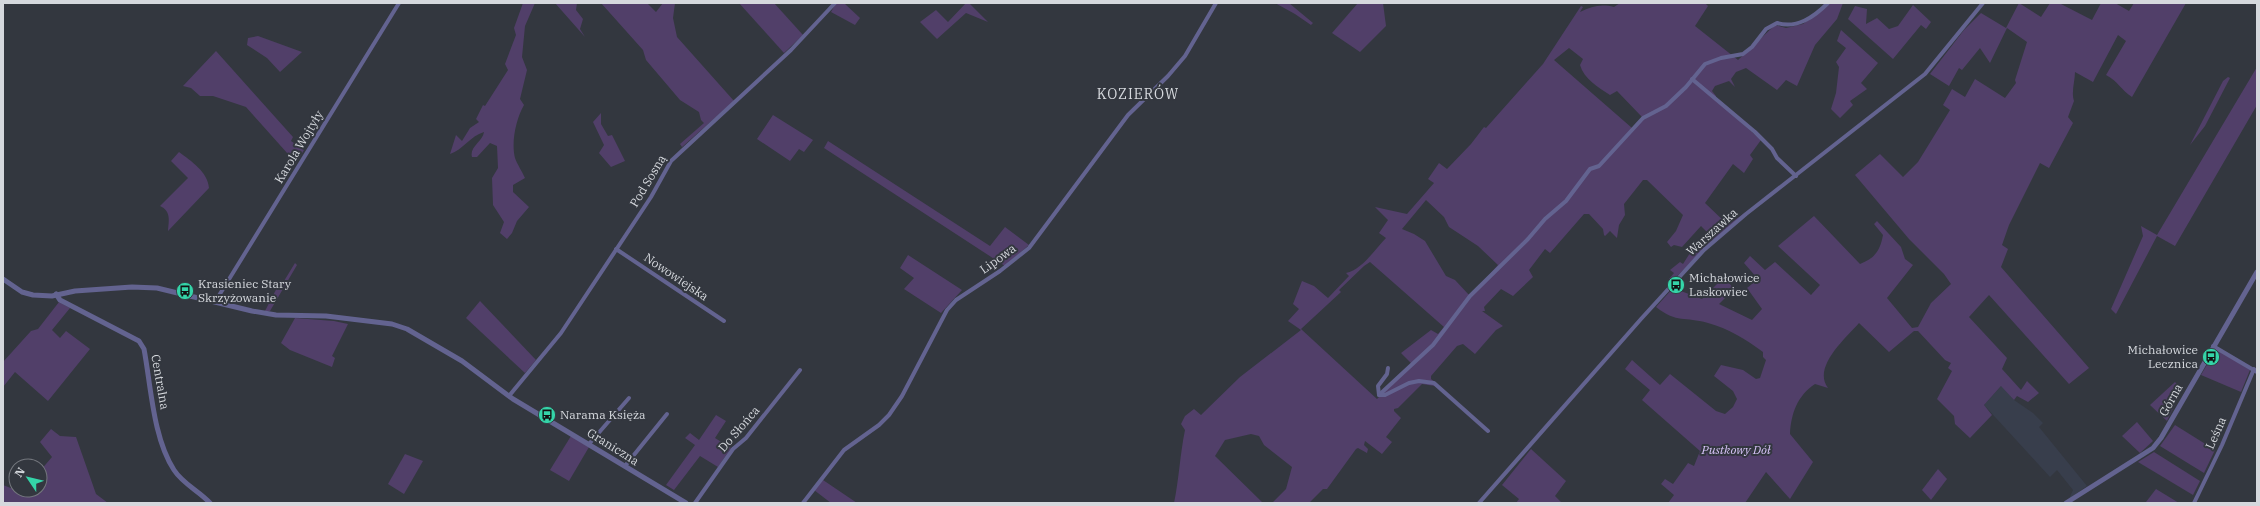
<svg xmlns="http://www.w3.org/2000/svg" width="2260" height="506" viewBox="0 0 2260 506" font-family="'IBM Plex Serif',serif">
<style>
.built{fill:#383e4c}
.green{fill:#513f69;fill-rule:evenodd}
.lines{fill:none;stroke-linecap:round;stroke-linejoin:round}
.minor{stroke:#636390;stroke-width:4}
.tertiary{stroke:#636390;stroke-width:5}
.labels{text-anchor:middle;stroke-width:4;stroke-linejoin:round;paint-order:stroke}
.street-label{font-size:12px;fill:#d5d8dd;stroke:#33373f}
.poi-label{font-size:12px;fill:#d5d8dd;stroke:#33373f;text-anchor:start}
.park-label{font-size:12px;font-style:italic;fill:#dac6fb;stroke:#33373f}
.quarter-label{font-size:14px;letter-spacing:1px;fill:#d5d8dd;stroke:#33373f}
</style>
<rect width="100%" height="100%" fill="#33373f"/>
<polygon class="built" points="2002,385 2014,400 2033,413 2043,423 2039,427 2087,486 2069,499 2073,490 2057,470 2050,477 1984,405"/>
<g class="green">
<path d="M523,3H535L525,26L522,57L527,70L520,99L524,105C516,119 511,142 515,158C517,164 522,171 525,178L513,185V192L529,207L517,221L512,233L507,239L500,233L504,222L493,205L492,178L498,168L497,146L490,143L477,157H472C469,147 483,141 484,132C470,136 463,150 450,154L456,135L462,141L470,128L479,122L476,119L483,105L485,106L508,70L505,64L516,35L514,28Z"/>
<polygon points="555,3 577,3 576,10 583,19 580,29 585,37"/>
<polygon points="601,3 647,3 656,12 663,3 675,3 673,18 677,37 734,101 682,147 680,144 704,123 701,120 699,112 680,100 646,60 643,50"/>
<polygon points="739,3 774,3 803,35 784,53"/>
<polygon points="836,3 844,3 860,18 855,25 831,12"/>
<polygon points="966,3 969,3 988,22 966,13 937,39 920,22 936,10 948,22"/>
<polygon points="1275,3 1289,3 1313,23 1311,25 1295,14"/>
<polygon points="1358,3 1383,3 1386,26 1360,52 1332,33"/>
<path d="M1620,3H1705L1708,6L1695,26L1738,60L1775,25L1786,28L1803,24L1831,3H1843L1837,19L1815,45L1797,86L1786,80L1777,90L1746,68L1736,72L1731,79L1735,87L1729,81L1715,86L1712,91L1716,96V100L1761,140L1750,155L1753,159L1744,173L1733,164L1705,203L1728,225L1750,209L1714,240L1672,281L1669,279L1674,273L1670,270L1680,262L1683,264L1690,253L1697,251L1712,237L1701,226L1682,247L1674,245L1671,247L1667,242L1676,231L1683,215L1647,180H1643L1624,204L1625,215L1619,225L1617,238L1610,231L1605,236L1604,235L1603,229L1589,214H1584L1550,253L1545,249L1529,270L1533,277L1513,296L1501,289L1484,307L1485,311H1482L1503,326L1496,330L1475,354L1463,344L1457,346L1431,376V379L1452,397L1435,386L1422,384L1398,408L1394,409V411L1401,418L1386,437L1392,442L1382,454L1365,441L1364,445L1368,449L1367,453L1358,448L1356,449L1327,489H1323L1309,503H1272L1286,489L1292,467L1264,445L1259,436L1251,434L1225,440L1215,456L1263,503H1174C1179,479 1180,454 1185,430L1181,424L1185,416L1194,409L1201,415L1240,377L1301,330L1288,321L1299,309L1293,304L1302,281L1314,286L1328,298L1349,276L1346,273C1362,270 1375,249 1386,238L1379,233L1388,220L1375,207L1407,214L1434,183L1428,179L1439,163L1447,169L1471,144L1484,127L1486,128L1543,64L1581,6L1583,7L1580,12C1592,6 1601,4 1614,7ZM1569,48L1583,59L1580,65C1584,79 1598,87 1610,95L1617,91L1642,117L1632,128L1554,60ZM1426,200L1444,217L1449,227L1478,246L1498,265L1470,296L1455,280L1446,276L1425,241L1414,234L1402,229ZM1370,262L1444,327L1438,334L1431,330L1401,353L1412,364L1377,399L1301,329L1341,292L1339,290L1364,266Z"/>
<path d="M2019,3L2041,17L2050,3H2059L2092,20L2101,3H2115L2129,11L2134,3H2186L2132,97C2121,90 2118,81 2106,75L2126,41L2118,35L2093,82L2075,72C2075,81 2071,92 2074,101L2068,117L2073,123L2049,168L2040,163L2009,225L2002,245L2008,249L2001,267L2089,368L2069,384L1989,295L1969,317L2007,358L2002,369L2021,390L2027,381L2039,393L2028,402L2017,396L2014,400L2001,386L1984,405L1992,415L1970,438L1955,424L1954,416L1937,399L1952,371L1948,368L1951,363L1945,360L1918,331H1914L1889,352L1859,323C1846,338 1812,367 1828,388L1815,384C1797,396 1791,414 1790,434L1813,462L1790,499L1766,472L1745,503H1668L1674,495L1661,484L1665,479L1673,484L1688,463L1694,466L1700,451L1642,400L1650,390L1625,369L1632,360L1660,385L1670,374L1716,411L1725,414L1733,407L1737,399L1733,391L1714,376L1721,365L1743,370L1756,379L1760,378L1766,360L1763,357V352C1745,339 1730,329 1708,323C1684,316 1678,324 1656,307L1673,288L1702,299L1724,277L1734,289L1719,304L1752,320L1762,309L1747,288L1758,279L1744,263L1750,256L1765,270L1775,262L1811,295L1820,285L1778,246L1814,216L1860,264C1875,258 1880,251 1883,235L1874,224L1877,221L1901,247L1905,259L1913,265L1887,298L1912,328L1918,327L1931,303L1951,284L1944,274L1909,239L1855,175L1880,154L1903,177L1918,162L1950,110L1943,105L1952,89L1965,97L1975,79L2005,98L2016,83L2015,80L2027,42L2007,28L1990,63L1980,48L1962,70L1959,68L1949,86L1930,74L1964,30L1981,13L2006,28Z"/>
<polygon points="1913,5 1931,22 1926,29 1921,25 1893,59 1848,19 1855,6 1867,9 1866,24 1877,18 1889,29 1898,26"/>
<polygon points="1841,30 1878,63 1861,83 1867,89 1850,101 1853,105 1840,118 1831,109 1836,93 1839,67 1836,62 1846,48 1837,41"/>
<polygon points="258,36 302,52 280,72 267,58 247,45 248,38"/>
<polygon points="216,51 293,137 291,141 304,150 296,163 246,107 213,96 200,96 191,88 183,86"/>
<polygon points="2257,67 2257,105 2175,246 2157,236 2116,314 2111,309 2143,236 2141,226 2157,235"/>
<polygon points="2228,77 2230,78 2205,126 2190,145 2223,81"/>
<polygon points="601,113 601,124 608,136 612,135 625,161 611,167 599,153 604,145 593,122"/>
<polygon points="773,115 813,140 804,152 799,149 790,161 757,139"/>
<polygon points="828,141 990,246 1005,227 1029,245 1005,266 824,148"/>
<path d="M179,152C191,161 208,172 209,188L168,231C169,220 171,211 160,206L188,178L171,161Z"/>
<polygon points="908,255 962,290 941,313 904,289 914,278 900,268"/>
<polygon points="295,263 297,265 270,311 265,311 281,280 284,281"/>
<polygon points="480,301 536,360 525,373 466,318"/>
<polygon points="59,302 70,308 52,330 60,338 66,331 90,349 48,401 15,372 3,387 3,362 31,331 38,329"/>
<polygon points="295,318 334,321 348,324 332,356 335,358 332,367 290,350 281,343"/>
<polygon points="2216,349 2250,370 2241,392 2201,375"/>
<polygon points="2175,382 2182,390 2167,421 2150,405"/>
<polygon points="716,415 726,421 715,438 731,448 718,467 700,456 674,490 666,485 695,445 685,438 690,433 699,440"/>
<polygon points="2137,422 2153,441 2140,453 2122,436"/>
<polygon points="2175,425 2215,450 2204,473 2160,446"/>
<polygon points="51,429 60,436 76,437 96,494 108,503 3,503 3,485 21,492 23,490 40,490 40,471 52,457 40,442"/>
<polygon points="571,436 589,447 569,481 550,470"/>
<polygon points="1531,449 1566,481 1555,496 1562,503 1516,503 1519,499 1502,485"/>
<polygon points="2154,452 2200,481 2193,495 2138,462"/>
<polygon points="405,454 423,461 404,494 388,484"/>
<polygon points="1938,469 1947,479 1931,500 1922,490"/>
<polygon points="823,480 857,503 831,503 814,490"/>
<polygon points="2156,489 2179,503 2146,502"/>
</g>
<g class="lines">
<g class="minor">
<polyline points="1692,79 1755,132 1772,149 1777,158 1796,176"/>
<polyline points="616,249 724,321"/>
<polyline points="215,302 399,3"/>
<polyline points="2213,346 2257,372"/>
<polyline points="1379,395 1378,386 1387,374 1388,368"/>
<polyline points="509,396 561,333 651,197 671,161 791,50 835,3"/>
<path d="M1488,431L1434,383L1419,381L1409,383L1385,395H1379L1433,345L1470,296L1528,239L1545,219L1566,201L1590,169L1599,166L1643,118L1666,106L1686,87L1705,64L1721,58L1743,54L1752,47L1766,29L1777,23C1797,29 1814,17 1828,3"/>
<polyline points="589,444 629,398"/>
<polyline points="625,466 667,414"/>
<polyline points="695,503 733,449 746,438 800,370"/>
<polyline points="803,503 844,450 879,425 889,415 902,396 947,310 956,300 1000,271 1029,248 1128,115 1168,76 1185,56 1216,3"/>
<polyline points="1479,503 1641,319 1704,250 1746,214 1925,74 1983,3"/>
<polyline points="2194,503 2222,445 2254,369"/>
</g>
<g class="tertiary">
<polyline points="3,279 22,292 33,295 52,296 75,291 132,287 157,288 252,311 276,315 326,316 392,324 407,329 462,361 513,399 686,503"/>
<path d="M56,294L60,300L139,341L144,349C151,386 153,438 174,470C183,484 199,491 210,503"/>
<polyline points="2066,503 2153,448 2161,438 2257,272"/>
</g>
</g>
<defs>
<symbol id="bus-disc" viewBox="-11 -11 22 22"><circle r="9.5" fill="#34d4a8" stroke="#33373f"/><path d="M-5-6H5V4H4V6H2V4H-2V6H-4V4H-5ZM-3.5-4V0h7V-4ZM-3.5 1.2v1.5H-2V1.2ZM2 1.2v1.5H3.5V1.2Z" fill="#111"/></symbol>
</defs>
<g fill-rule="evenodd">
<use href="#bus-disc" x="1666" y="275" width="20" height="20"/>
<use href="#bus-disc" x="175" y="281" width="20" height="20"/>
<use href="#bus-disc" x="2201" y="347" width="20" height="20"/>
<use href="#bus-disc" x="537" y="405" width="20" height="20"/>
</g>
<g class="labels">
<g class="street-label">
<text transform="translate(299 147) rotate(-59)" y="4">Karola Wojtyły</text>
<text transform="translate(648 181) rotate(-59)" y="4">Pod Sosną</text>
<text transform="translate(1712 232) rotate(-42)" y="4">Warszawka</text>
<text transform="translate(998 259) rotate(-36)" y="4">Lipowa</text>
<text transform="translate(676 277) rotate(34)" y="4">Nowowiejska</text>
<text transform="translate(160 382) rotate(80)" y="4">Centralna</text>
<text transform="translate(2171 400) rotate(-61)" y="4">Górna</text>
<text transform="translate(739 429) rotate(-49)" y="4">Do Słońca</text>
<text transform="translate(2216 433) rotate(-66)" y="4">Leśna</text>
<text transform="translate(613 447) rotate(32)" y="4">Graniczna</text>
</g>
<g class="poi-label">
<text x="1689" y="282">Michałowice<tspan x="1689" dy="14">Laskowiec</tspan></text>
<text x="198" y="288">Krasieniec Stary<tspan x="198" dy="14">Skrzyżowanie</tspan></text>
<text x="2198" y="354" text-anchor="end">Michałowice<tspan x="2198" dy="14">Lecznica</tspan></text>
<text x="560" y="419">Narama Księża</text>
</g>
<g class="park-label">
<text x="1736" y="454">Pustkowy Dół</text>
</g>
<g class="quarter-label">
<text x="1138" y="99">KOZIERÓW</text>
</g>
</g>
<rect width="2260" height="506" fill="none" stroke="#d5d8dd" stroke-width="8"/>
<g transform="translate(28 478) rotate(305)"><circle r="19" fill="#33373f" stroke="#74777e"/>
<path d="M0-3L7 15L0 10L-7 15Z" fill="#34d4a8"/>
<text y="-6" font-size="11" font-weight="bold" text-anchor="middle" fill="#d5d8dd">N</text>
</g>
</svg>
